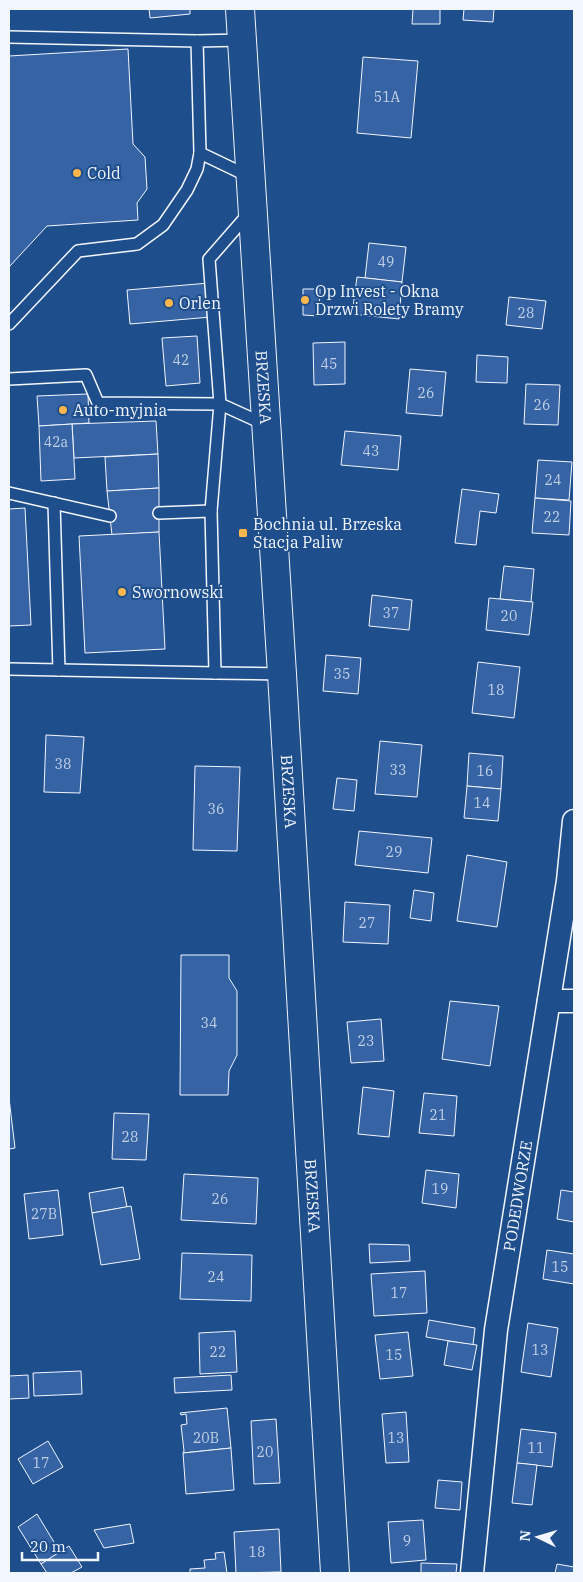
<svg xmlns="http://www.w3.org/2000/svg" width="583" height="1582" viewBox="0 0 583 1582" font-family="'IBM Plex Serif',serif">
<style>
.building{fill:#3563a3;stroke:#f2f6ff}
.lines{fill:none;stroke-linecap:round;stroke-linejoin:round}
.lane-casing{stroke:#f2f6ff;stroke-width:14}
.street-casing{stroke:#f2f6ff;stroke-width:25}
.secondary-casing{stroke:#f2f6ff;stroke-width:30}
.lane{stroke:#1f4e8c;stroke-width:11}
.street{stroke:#1f4e8c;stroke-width:22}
.secondary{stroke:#1f4e8c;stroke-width:28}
.poi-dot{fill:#ffb74d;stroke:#1f4e8c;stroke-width:2}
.labels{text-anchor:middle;stroke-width:4;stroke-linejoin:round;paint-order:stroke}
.number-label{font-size:14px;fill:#c3d1e8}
.poi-label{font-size:16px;fill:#f2f6ff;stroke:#1f4e8c;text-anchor:start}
.street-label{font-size:16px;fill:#f2f6ff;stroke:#1f4e8c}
</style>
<rect width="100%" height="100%" fill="#1f4e8c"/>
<g class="building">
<polygon points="149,9 190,9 190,14 150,18"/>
<polygon points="413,9 440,9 440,24 412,24"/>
<polygon points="464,9 494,9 493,22 463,20"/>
<polygon points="128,49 133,144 145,157 147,189 137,203 138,220 47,226 9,267 9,56"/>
<polygon points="363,57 418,61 411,138 357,133"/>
<polygon points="369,243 406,247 402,282 365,278"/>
<polygon points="357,277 402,282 399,319 352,314"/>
<polygon points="209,283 211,317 130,324 127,290"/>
<polygon points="303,289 320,289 319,316 303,315"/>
<polygon points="509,297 546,301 542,329 506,325"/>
<polygon points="197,336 200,383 166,386 162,338"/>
<polygon points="345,342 345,384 314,385 313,343"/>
<polygon points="477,355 508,357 507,383 476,382"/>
<polygon points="410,369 446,372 442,416 406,413"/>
<polygon points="526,384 560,385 558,425 524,424"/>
<polygon points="88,394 89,423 39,426 37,396"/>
<polygon points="156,421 158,454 74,458 72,424"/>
<polygon points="72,424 75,479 41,481 39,426"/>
<polygon points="345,431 401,436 398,470 341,465"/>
<polygon points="158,454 159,488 107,491 105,457"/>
<polygon points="538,460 572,462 569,500 535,498"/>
<polygon points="159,488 159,532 112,535 107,491"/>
<polygon points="462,489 499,494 496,513 480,511 476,545 455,543"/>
<polygon points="535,498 571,501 569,535 532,533"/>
<polygon points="25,508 31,625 9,626 9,509"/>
<polygon points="159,532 165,649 85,653 79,536"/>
<polygon points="504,566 534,569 531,602 500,599"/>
<polygon points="372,595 412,600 409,630 369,626"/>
<polygon points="489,598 533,602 529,635 486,630"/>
<polygon points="326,655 361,658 358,694 323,691"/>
<polygon points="478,662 520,667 514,718 472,713"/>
<polygon points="46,735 84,737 80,793 44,792"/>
<polygon points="380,741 422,745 417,797 375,794"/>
<polygon points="469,753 503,756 501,789 467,786"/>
<polygon points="195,766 240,767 237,851 193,850"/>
<polygon points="337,778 357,780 354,811 333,809"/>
<polygon points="467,786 501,789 498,821 464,818"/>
<polygon points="359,831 432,838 428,873 355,865"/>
<polygon points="467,855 507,862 497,927 457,921"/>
<polygon points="414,890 434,893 431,921 410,918"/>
<polygon points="345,902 390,905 388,944 343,942"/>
<polygon points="181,955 229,955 229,978 237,991 237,1055 229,1071 228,1095 180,1095"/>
<polygon points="450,1001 499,1006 490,1066 442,1059"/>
<polygon points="381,1019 384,1061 351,1063 347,1022"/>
<polygon points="363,1087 394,1091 389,1137 358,1134"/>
<polygon points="424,1093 457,1096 454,1136 419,1133"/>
<polygon points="9,1098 15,1148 9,1149"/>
<polygon points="114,1113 149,1114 146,1160 112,1159"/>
<polygon points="426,1170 459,1174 456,1208 422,1203"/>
<polygon points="184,1174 258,1178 256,1224 181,1220"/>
<polygon points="123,1187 127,1207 92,1213 89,1193"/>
<polygon points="58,1190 63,1235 29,1239 24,1194"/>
<polygon points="561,1190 574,1192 574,1222 557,1219"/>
<polygon points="131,1206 140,1259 101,1265 92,1213"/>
<polygon points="369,1244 409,1245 410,1261 370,1263"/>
<polygon points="547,1250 574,1254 574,1284 543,1279"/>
<polygon points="182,1253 252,1255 251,1301 180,1299"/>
<polygon points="425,1271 427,1313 374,1316 371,1274"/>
<polygon points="429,1320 475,1328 473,1345 426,1337"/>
<polygon points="528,1323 558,1328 551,1377 521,1372"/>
<polygon points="235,1331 237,1372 200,1374 199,1333"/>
<polygon points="408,1332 413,1376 380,1379 375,1335"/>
<polygon points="448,1341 477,1345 472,1370 444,1365"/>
<polygon points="81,1371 82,1394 34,1396 33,1373"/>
<polygon points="28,1375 29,1398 9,1399 9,1376"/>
<polygon points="231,1375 232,1390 175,1393 174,1378"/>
<polygon points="227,1408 231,1448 183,1453 184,1451 181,1425 187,1424 186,1414 181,1415 180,1413"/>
<polygon points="406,1412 409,1462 386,1463 382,1414"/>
<polygon points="276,1419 280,1483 254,1484 251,1421"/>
<polygon points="521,1429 556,1433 552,1467 517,1463"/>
<polygon points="48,1441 63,1467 33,1484 18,1459"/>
<polygon points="231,1448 234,1490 186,1494 183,1453"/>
<polygon points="517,1463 537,1465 532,1505 512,1503"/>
<polygon points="438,1480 462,1482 460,1510 435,1508"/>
<polygon points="37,1514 60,1552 41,1564 18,1527"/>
<polygon points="423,1520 426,1560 391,1563 388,1522"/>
<polygon points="130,1524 134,1543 104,1548 94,1530"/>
<polygon points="279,1529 281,1572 236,1573 234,1532"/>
<polygon points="69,1546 82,1567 71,1573 47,1573 41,1564"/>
<polygon points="224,1552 227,1573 190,1573 190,1569 205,1568 204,1560 216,1559 215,1553"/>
<polygon points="421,1563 457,1564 456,1573 421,1573"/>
<polygon points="557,1564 574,1567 574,1573 555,1573"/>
</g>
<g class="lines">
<defs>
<g id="lane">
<polyline points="9,37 197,41"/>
<polyline points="242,40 197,41 200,153 248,176"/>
<polyline points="250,212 209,259 220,404 264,424"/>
<polyline points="9,324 78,251 137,244 163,225 187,190 197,169 200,153"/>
<polyline points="9,379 86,375 98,403 220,404 211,511 159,513"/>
<polyline points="9,493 110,516"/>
<polyline points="54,503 59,670"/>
<polyline points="9,669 215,673 211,511"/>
<polyline points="215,673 282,674"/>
</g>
<g id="street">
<polyline points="549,1001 574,1001"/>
<path id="s1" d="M472,1573L496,1330L568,881L574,821"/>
</g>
<g id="secondary">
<path id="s2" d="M240,9L282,674L335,1573"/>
</g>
</defs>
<use href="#lane" class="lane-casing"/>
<use href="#street" class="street-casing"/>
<use href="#secondary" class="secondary-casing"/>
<use href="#lane" class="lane"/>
<use href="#street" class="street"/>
<use href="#secondary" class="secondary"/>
</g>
<g class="poi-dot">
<circle cx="77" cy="173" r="5"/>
<circle cx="305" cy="300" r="5"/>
<circle cx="169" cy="303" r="5"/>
<circle cx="63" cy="410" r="5"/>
<rect x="238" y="528" width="10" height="10" rx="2.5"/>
<circle cx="122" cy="592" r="5"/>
</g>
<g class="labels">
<g class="number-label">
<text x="387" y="102">51A</text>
<text x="386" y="267">49</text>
<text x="526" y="318">28</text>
<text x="181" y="365">42</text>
<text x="329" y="369">45</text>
<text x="426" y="398">26</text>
<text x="542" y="410">26</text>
<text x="56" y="447">42a</text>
<text x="371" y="456">43</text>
<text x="553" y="485">24</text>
<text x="552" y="522">22</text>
<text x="391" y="618">37</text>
<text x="509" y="621">20</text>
<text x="342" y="679">35</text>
<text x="496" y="695">18</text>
<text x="63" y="769">38</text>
<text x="398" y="775">33</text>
<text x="485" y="776">16</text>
<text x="482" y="808">14</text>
<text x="216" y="814">36</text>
<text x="394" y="857">29</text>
<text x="367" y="928">27</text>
<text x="209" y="1028">34</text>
<text x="366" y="1046">23</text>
<text x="438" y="1120">21</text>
<text x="130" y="1142">28</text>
<text x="440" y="1194">19</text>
<text x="220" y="1204">26</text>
<text x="44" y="1219">27B</text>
<text x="560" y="1272">15</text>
<text x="216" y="1282">24</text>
<text x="399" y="1298">17</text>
<text x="540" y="1355">13</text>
<text x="218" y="1357">22</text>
<text x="394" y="1360">15</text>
<text x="206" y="1443">20B</text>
<text x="396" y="1443">13</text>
<text x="536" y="1453">11</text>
<text x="265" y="1457">20</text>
<text x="41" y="1468">17</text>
<text x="407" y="1546">9</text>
<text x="257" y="1557">18</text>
</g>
<g class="poi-label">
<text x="87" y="179">Cold</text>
<text x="315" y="297">Op Invest - Okna<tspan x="315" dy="18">Drzwi Rolety Bramy</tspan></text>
<text x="179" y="309">Orlen</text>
<text x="73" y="416">Auto-myjnia</text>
<text x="253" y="530">Bochnia ul. Brzeska<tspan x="253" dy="18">Stacja Paliw</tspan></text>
<text x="132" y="598">Swornowski</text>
</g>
<g class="street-label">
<text dy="6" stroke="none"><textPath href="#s2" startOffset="379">BRZESKA</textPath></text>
<text dy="6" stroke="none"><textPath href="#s2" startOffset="784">BRZESKA</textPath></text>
<text dy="6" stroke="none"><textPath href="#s2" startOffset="1189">BRZESKA</textPath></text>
<text dy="6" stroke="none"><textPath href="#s1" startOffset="380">PODEDWORZE</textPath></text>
</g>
</g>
<rect width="583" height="1582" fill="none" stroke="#f2f6ff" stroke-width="20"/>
<g transform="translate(538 1537) rotate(275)" stroke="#1f4e8c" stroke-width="4" paint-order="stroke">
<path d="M0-4L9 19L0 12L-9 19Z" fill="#f2f6ff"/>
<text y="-8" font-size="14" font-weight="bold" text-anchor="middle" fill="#f2f6ff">N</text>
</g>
<path d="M22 1552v8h76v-8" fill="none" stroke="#f2f6ff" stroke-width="2.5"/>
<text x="30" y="1552" font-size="15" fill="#f2f6ff" stroke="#1f4e8c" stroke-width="4" paint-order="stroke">20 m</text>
</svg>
